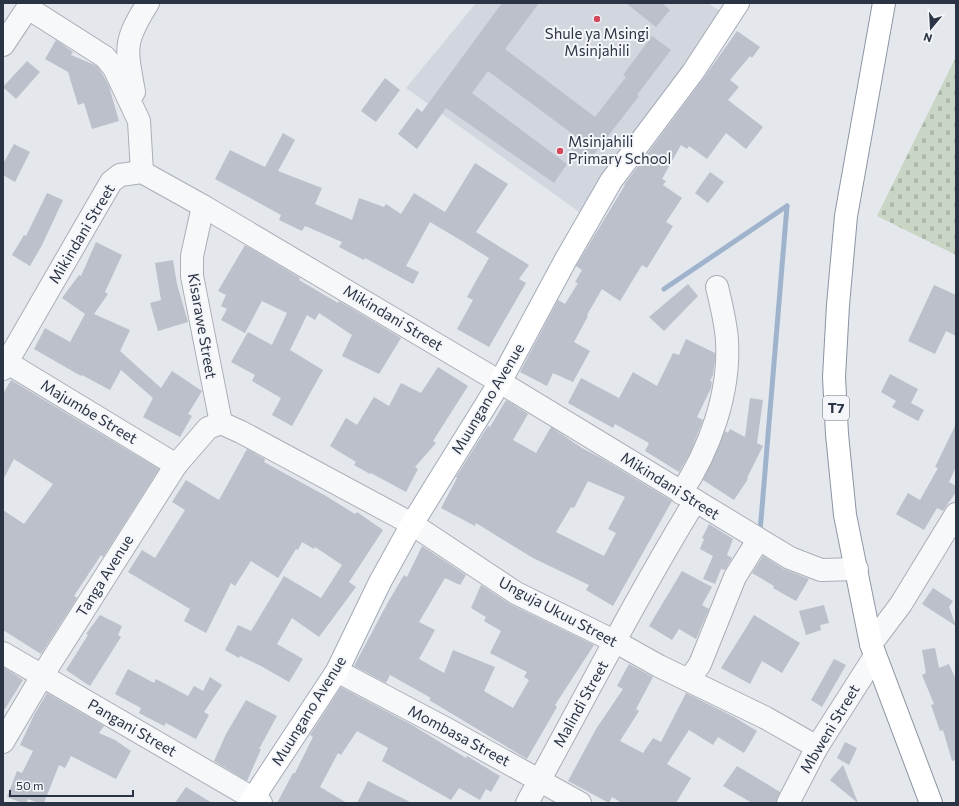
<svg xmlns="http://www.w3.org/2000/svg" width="959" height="806" viewBox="0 0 959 806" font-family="Commissioner,sans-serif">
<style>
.built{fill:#d2d6de}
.cemetery{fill:url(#cemetery-stones)}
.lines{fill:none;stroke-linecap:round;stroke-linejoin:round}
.stream{stroke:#9fb4cc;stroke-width:5}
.building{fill:#bbc0ca;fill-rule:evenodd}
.minor-casing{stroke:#a9aeb7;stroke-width:24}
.major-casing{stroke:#a3abb8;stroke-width:24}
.highway-casing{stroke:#8b94a3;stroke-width:24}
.minor{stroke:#f7f8fa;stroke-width:22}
.major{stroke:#fff;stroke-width:22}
.highway{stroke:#fff;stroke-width:22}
.poi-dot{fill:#d1495b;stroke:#f4f6f9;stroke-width:1.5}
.labels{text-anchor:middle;stroke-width:4;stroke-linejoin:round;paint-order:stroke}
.shield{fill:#f4f6f9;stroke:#676e7b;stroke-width:1}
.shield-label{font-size:14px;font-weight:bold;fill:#2b3445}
.poi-label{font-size:15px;fill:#2b3445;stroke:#f4f6f9}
.street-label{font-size:15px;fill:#2b3445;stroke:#f4f6f9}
</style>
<defs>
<pattern id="cemetery-stones" width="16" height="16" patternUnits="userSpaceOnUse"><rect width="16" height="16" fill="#c9d6c5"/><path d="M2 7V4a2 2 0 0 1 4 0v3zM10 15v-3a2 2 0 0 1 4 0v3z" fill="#adb8ab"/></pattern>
</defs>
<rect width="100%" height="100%" fill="#e4e7ec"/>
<polygon class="built" points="476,3 708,3 724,14 582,214 406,88"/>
<polygon class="cemetery" points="956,57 956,255 877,216"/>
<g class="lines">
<g class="stream">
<polyline points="664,289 787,206"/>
<polyline points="760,532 787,206"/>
</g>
</g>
<g class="building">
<polygon points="502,3 539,3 505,49 595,117 626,77 623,75 652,36 671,50 637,95 639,96 588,162 570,148 578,138 488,71 472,93 567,164 554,183 446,108 417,149 398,134 417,108 422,112"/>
<polygon points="626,3 662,3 670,10 656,27"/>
<polygon points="737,31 760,47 752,58 750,56 730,80 739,87 728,100 763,127 746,149 726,133 707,159 689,146 687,149 681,145 662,179 666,181 663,185 682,198 666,222 673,226 647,268 642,265 620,301 602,289 587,315 588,316 574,342 590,351 573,382 553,373 547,386 520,372 558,300 565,304 578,283 575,282 582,270 576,266 625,185 624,185 703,79"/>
<polygon points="56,40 73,52 71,55 97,66 103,75 109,86 119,121 92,129 84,103 78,105 68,72 45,59"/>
<polygon points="27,61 40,72 16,99 3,87"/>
<polygon points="385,78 400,90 376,122 361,111"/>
<polygon points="283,133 295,140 278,171 322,188 315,204 352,220 359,198 384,207 386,204 401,214 414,193 445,212 475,163 508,184 476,232 529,265 519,279 526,283 489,347 457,329 473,300 467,297 489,258 462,241 430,222 406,266 419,272 413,284 365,258 364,260 339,247 342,242 305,226 302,231 279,220 281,215 215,179 230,150 265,167"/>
<polygon points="14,144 30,152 15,182 3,175 3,164"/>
<polygon points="710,172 724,182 708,203 695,193"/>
<polygon points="47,193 63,200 42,245 30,266 12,255 24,235 26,236"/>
<polygon points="96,242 122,255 105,292 108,294 94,314 130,330 120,351 161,388 172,371 202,391 188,414 192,416 180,437 143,417 153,398 121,370 110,390 82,375 81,376 34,349 45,328 70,342 85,314 62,298 79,275 81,276"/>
<polygon points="245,245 300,278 299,280 338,303 339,301 401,338 379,374 342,356 352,335 319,313 315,320 307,315 290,350 323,370 292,426 272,415 281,398 252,381 255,375 231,362 248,332 272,345 287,313 262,301 245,333 221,320 227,309 221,306 226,295 218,291"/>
<polygon points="173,260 177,284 188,322 158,331 150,303 161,300 155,263"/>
<polygon points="688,284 698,296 664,331 649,317"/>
<polygon points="934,285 956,295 956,336 946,331 935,354 908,341"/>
<polygon points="686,339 715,353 715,360 713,375 710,381 712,382 711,388 697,417 703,420 690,453 679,472 645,451 649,443 615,424 613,428 568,403 581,378 619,398 633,372 657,386 673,353 679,355"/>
<polygon points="438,367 468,386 433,441 436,443 415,467 418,469 406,492 371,473 370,474 354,465 356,462 330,446 346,418 357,425 374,397 389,406 401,383 421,393"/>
<polygon points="890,374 918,389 911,403 924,410 918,421 892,407 896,401 881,392"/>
<polygon points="11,380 159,469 103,557 101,555 74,596 77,598 41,654 3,630 3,510 24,524 53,484 14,459 3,480 3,394"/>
<polygon points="750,398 763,400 757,443 763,446 747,478 748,479 734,500 703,480 725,431 728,433 730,429 745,437"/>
<path d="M506,400L528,414L513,440L536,453L551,427L582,448L601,458L672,501L613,606L586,590L589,585L533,558L476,523L475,526L441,508L457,478L456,477L488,426L490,427ZM588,481L625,497L608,529L616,533L604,556L556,532L571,507L574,508Z"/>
<polygon points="956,424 956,467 949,482 956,486 956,492 943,511 937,508 924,530 896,514 908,493 920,500 938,468 935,467"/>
<polygon points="247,449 265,459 264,462 326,496 355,514 357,512 383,530 349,582 356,587 319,637 292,618 277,644 303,659 289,682 261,666 240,656 239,658 225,650 238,625 251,631 284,576 321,598 342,565 315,547 314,549 302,542 298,550 296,549 278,578 251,561 235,586 231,583 206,633 184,621 190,609 128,572 142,550 155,558 185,510 172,502 186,480 219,500"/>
<polygon points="709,524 733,539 727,555 732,558 725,570 721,569 715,584 703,579 713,556 700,549 704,539 702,538"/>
<polygon points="422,546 466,575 460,585 445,578 419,622 435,630 419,659 444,673 453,650 495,667 484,691 513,708 529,680 524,677 527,672 490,653 501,631 484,621 486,617 471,608 481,585 510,604 594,645 555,705 557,707 527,759 429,700 431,698 390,675 386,683 354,666 387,604 404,575 407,577"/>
<polygon points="763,556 784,569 809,579 796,601 773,588 774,586 752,573"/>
<polygon points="682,571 712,587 702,605 709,609 696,639 679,629 672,640 649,626"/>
<polygon points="933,588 953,601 949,607 956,626 922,604"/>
<polygon points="824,605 829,623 820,625 821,630 806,635 799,611"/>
<polygon points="100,615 122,626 118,635 121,637 90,686 66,670 88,635 86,634"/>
<polygon points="754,615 800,643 782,673 762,661 750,684 721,668"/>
<polygon points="935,648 939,668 949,664 956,680 956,760 952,761 943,730 940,731 931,705 934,704 922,675 926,673 922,650"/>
<polygon points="834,659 846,665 822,707 811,700"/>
<polygon points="629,664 653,677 636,709 639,711 620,741 643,753 653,738 661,742 686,693 734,717 757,731 744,753 718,737 713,745 689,730 667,764 691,778 676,803 622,803 612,797 609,803 568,781 596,729 623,689 617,686"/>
<polygon points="3,667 23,680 3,712"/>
<polygon points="128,669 154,683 156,679 188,696 194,686 203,691 210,677 222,685 204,712 209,715 196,739 166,723 164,726 139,713 141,708 115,694"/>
<polygon points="341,687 412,725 466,758 467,756 500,776 491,792 486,789 480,800 459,788 451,800 382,761 388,748 357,731 341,755 338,753 320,787 347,803 277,803 293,773 295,773 313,737 310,735"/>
<polygon points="47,693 104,726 99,733 115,740 131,751 116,779 71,756 65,768 59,765 44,803 38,803 28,799 26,803 22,803 7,797 17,771 22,773 33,751 20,745 34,715"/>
<polygon points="246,700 277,716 259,749 261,749 247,781 214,761 226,734"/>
<polygon points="845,742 857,748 849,765 837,758"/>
<polygon points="843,765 858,803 830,780"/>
<polygon points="737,766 780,792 776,803 752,803 723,786"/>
<polygon points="368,781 412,803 357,803"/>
<polygon points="186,787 212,803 175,803"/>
</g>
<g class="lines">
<defs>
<g id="minor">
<polyline points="28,8 105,57 114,68 139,121 142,172"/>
<polyline points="3,45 31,3"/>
<path d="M134,92C126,47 123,43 148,3"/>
<polyline points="203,206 192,256 192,276 221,423"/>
<polyline points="3,360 176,465"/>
<polyline points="3,369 111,182 120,175 142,172 203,206 500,382 790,558 821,570 857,569"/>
<polyline points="221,423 241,432 412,524 516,593 616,642 659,666 766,718 817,747"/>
<path d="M681,493C710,449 730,393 727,341C726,323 721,304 717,287"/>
<polyline points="871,644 901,604 956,514"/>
<polyline points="3,653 261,803"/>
<polyline points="337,671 445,728 580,803"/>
<polyline points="689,680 700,664 735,577 758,540"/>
<polyline points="3,742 42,676 176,465 208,428 221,423"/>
<path d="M527,803C583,702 635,599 695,501"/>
<polyline points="788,803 817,747 875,656"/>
</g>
<polyline id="major" points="250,803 337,671 380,582 412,524 500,382 565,261 611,181 693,72 738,3"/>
<polyline id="highway" points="884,3 846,216 838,305 834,377 837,434 845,515 871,644 931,803"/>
</defs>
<use href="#minor" class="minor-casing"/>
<use href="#major" class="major-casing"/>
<use href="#highway" class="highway-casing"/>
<use href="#minor" class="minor"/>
<use href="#major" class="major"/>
<use href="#highway" class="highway"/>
</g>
<g class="poi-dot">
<circle cx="597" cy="19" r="4"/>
<circle cx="560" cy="151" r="4"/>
</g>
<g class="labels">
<rect class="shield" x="823" y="396" width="26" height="24" rx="3"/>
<g class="shield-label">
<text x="836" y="413">T7</text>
</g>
<g class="poi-label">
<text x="597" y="39">Shule ya Msingi<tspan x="597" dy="17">Msinjahili</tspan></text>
<text x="568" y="147" text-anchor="start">Msinjahili<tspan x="568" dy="17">Primary School</tspan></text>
</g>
<g class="street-label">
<text transform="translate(82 234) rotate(-59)" y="5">Mikindani Street</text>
<text transform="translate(393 318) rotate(31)" y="5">Mikindani Street</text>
<text transform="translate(202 326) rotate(80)" y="5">Kisarawe Street</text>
<text transform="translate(488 399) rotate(-59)" y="5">Muungano Avenue</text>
<text transform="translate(89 412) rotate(31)" y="5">Majumbe Street</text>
<text transform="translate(670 486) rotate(32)" y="5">Mikindani Street</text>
<text transform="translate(105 576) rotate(-58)" y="5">Tanga Avenue</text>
<text transform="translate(558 612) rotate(28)" y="5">Unguja Ukuu Street</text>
<text transform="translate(581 704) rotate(-61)" y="5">Malindi Street</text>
<text transform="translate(309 711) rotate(-58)" y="5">Muungano Avenue</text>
<text transform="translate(132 728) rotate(30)" y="5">Pangani Street</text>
<text transform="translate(830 729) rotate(-59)" y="5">Mbweni Street</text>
<text transform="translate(459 736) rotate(28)" y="5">Mombasa Street</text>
</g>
</g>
<rect width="959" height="806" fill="none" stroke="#2b3445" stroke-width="8"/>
<g transform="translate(931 28) rotate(198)" stroke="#f4f6f9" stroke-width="3" paint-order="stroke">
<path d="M0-3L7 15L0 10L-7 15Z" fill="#2b3445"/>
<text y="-6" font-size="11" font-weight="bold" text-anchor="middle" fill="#2b3445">N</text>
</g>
<path d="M10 790v6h123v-6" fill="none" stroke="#2b3445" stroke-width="2"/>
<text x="16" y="790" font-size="12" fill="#2b3445" stroke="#f4f6f9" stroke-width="3" paint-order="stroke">50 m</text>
</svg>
